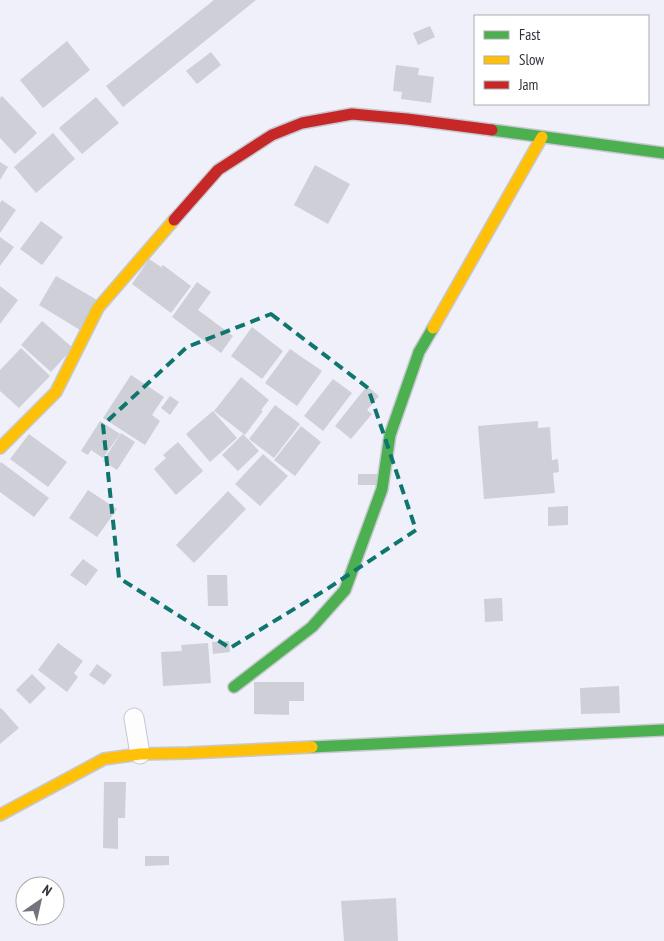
<svg xmlns="http://www.w3.org/2000/svg" width="664" height="941" viewBox="0 0 664 941" font-family="'PT Sans Narrow',sans-serif">
<style>
.building{fill:#cecfd7}
.lines{fill:none;stroke-linecap:round;stroke-linejoin:round}
.street-casing{stroke:#c7c8d1;stroke-width:21}
.fast-casing{stroke:#c7c8d1;stroke-width:14}
.slow-casing{stroke:#c7c8d1;stroke-width:14}
.jam-casing{stroke:#c7c8d1;stroke-width:14}
.street{stroke:#fdfdfe;stroke-width:19}
.fast{stroke:#4caf50;stroke-width:11}
.slow{stroke:#ffc107;stroke-width:11}
.jam{stroke:#c62828;stroke-width:11}
.marked{fill:none;stroke:#0f766e;stroke-width:4;stroke-dasharray:10 6;stroke-linejoin:round}
</style>
<rect width="100%" height="100%" fill="#eff0fa"/>
<g class="building">
<polygon points="214,0 256,0 123,107 106,86"/>
<polygon points="430,26 435,37 418,45 413,33"/>
<polygon points="67,41 90,70 43,108 20,80"/>
<polygon points="211,52 221,65 197,84 186,71"/>
<polygon points="396,65 419,68 418,75 434,77 431,103 401,99 402,92 393,91"/>
<polygon points="2,96 37,133 15,154 0,138 0,98"/>
<polygon points="96,97 119,123 82,154 59,128"/>
<polygon points="53,133 75,159 36,193 14,167"/>
<polygon points="0,162 8,167 0,180"/>
<polygon points="315,165 350,184 328,224 294,205"/>
<polygon points="2,200 16,210 0,233 0,203"/>
<polygon points="41,221 63,237 42,265 20,249"/>
<polygon points="0,237 14,247 0,266"/>
<polygon points="149,259 161,267 163,265 191,286 171,313 132,284"/>
<polygon points="56,276 97,300 80,330 39,305"/>
<polygon points="197,282 211,292 198,310 233,336 221,353 172,317"/>
<polygon points="0,286 18,300 0,324"/>
<polygon points="42,321 73,348 51,372 21,345"/>
<polygon points="252,327 283,351 262,379 231,356"/>
<polygon points="21,348 50,376 19,408 0,391 0,370"/>
<polygon points="290,349 322,371 297,406 265,383"/>
<polygon points="131,375 164,397 152,415 160,421 145,445 103,418"/>
<polygon points="241,377 269,400 261,410 263,411 245,435 214,411"/>
<polygon points="333,379 352,393 323,431 304,416"/>
<polygon points="367,386 379,396 367,410 372,414 351,439 335,426"/>
<polygon points="170,396 179,402 170,415 161,408"/>
<polygon points="275,405 300,424 274,458 249,439"/>
<polygon points="213,411 237,438 210,462 186,434"/>
<polygon points="100,421 120,434 103,458 91,450 88,455 81,451"/>
<polygon points="538,421 538,428 550,427 552,460 558,459 559,472 553,473 555,493 484,499 478,426"/>
<polygon points="301,426 321,442 295,476 274,460"/>
<polygon points="121,433 135,442 117,470 103,461"/>
<polygon points="29,434 67,462 48,487 10,459"/>
<polygon points="243,434 259,451 238,471 222,455"/>
<polygon points="178,442 203,471 176,495 154,469 166,458 163,455"/>
<polygon points="263,454 288,476 260,506 235,484"/>
<polygon points="1,462 49,498 34,517 0,492 0,464"/>
<rect x="358" y="474" width="20" height="11"/>
<polygon points="88,490 117,509 97,537 69,518"/>
<polygon points="228,491 246,509 194,563 176,545"/>
<polygon points="568,506 568,525 548,526 548,507"/>
<polygon points="83,559 98,570 86,586 70,575"/>
<polygon points="207,575 227,575 228,606 208,606"/>
<polygon points="502,598 503,621 485,622 484,599"/>
<polygon points="229,641 230,652 213,654 212,642"/>
<polygon points="58,643 83,661 74,673 78,677 67,692 38,670"/>
<polygon points="208,643 211,683 163,686 161,652 182,651 181,645"/>
<polygon points="97,664 112,675 104,685 89,675"/>
<polygon points="32,674 46,688 30,704 16,690"/>
<polygon points="254,682 304,682 304,701 289,701 289,715 254,714"/>
<polygon points="619,686 620,713 581,714 580,688"/>
<polygon points="1,708 19,728 0,744 0,709"/>
<polygon points="104,782 126,782 125,818 118,818 118,849 103,848"/>
<polygon points="145,856 169,856 169,865 145,866"/>
<polygon points="396,898 398,941 344,941 341,901"/>
</g>
<g class="lines">
<defs>
<polyline id="street" points="134,718 140,754"/>
<g id="fast">
<polyline points="492,130 664,153"/>
<polyline points="234,687 312,627 345,590 382,489 390,435 419,352 433,328"/>
<polyline points="312,747 664,730"/>
</g>
<g id="slow">
<polyline points="433,328 542,137"/>
<polyline points="0,448 56,392 98,308 174,220"/>
<polyline points="0,815 104,759 140,754 188,753 312,747"/>
</g>
<polyline id="jam" points="174,220 218,170 272,135 302,123 352,114 407,119 492,130"/>
</defs>
<use href="#street" class="street-casing"/>
<use href="#fast" class="fast-casing"/>
<use href="#slow" class="slow-casing"/>
<use href="#jam" class="jam-casing"/>
<use href="#street" class="street"/>
<use href="#fast" class="fast"/>
<use href="#slow" class="slow"/>
<use href="#jam" class="jam"/>
</g>
<path class="marked" d="M271,314L368,388L416,530L327,589L230,648L119,578L103,425L187,347Z"/>
<rect x="474" y="15" width="175" height="90" fill="#ffffff" stroke="#adadb0"/>
<rect x="484" y="31" width="25" height="8" fill="#4caf50" stroke="#adadb0"/>
<text x="519" y="40" font-size="15" fill="#31323a">Fast</text>
<rect x="484" y="56" width="25" height="8" fill="#ffc107" stroke="#adadb0"/>
<text x="519" y="65" font-size="15" fill="#31323a">Slow</text>
<rect x="484" y="81" width="25" height="8" fill="#c62828" stroke="#adadb0"/>
<text x="519" y="90" font-size="15" fill="#31323a">Jam</text>
<g transform="translate(40 901) rotate(34)"><circle r="24" fill="#ffffff" stroke="#adadb0"/>
<path d="M0-4L9 19L0 12L-9 19Z" fill="#74747d"/>
<text y="-8" font-size="14" font-weight="bold" text-anchor="middle" fill="#31323a">N</text>
</g>
</svg>
